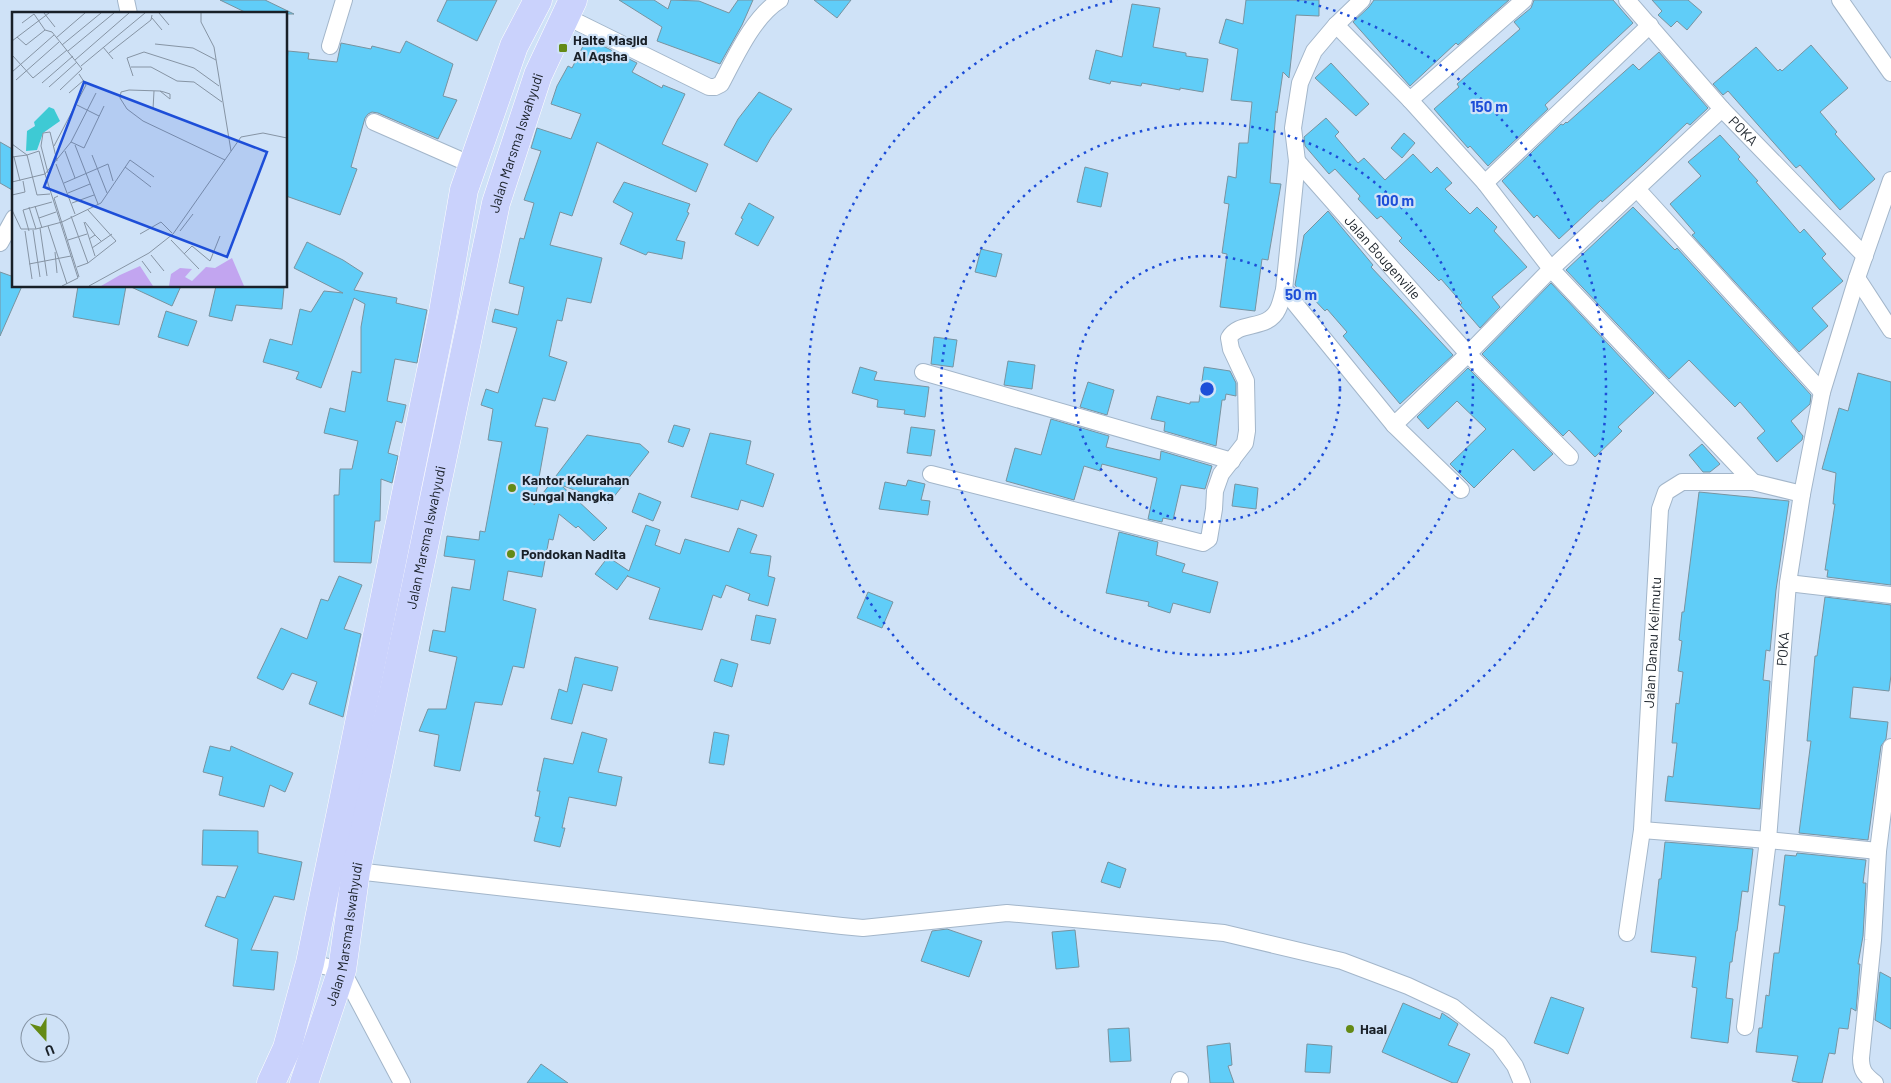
<svg xmlns="http://www.w3.org/2000/svg" width="1891" height="1083" viewBox="0 0 1891 1083" font-family="Barlow,sans-serif">
<style>
.building{fill:#60cdf8;stroke:#7893a0}
.lines{fill:none;stroke-linecap:round;stroke-linejoin:round}
.street-casing{stroke:#a3b6ca;stroke-width:18}
.highway-casing{stroke:#fff;stroke-width:29}
.street{stroke:#fff;stroke-width:16}
.highway{stroke:#cad2fc;stroke-width:28}
.ring{fill:none;stroke:#1d4ed8;stroke-width:2.5;stroke-dasharray:2.5 5}
.poi-dot{fill:#648a15;stroke:#cfe2f7;stroke-width:2}
.labels{text-anchor:middle;stroke-width:4.5;stroke-linejoin:round;paint-order:stroke}
.poi-label{font-size:14px;font-weight:bold;fill:#192028;stroke:#cfe2f7;text-anchor:start}
.street-label{font-size:14px;fill:#192028;stroke:#cfe2f7}
.inset-road{fill:none;stroke:#8694a4;stroke-width:1}
.view{fill:#1d4ed8;fill-opacity:0.15;stroke:#1d4ed8;stroke-width:2.5}
.inset-edge{fill:none;stroke:#192028;stroke-width:2.5}
.centre{fill:#1d4ed8;stroke:#cfe2f7;stroke-width:2.5}
.ring-label{font-size:15px;text-anchor:middle;font-weight:bold;fill:#1d4ed8;stroke:#cfe2f7;stroke-width:4.5;stroke-linejoin:round;paint-order:stroke}
</style>
<rect width="100%" height="100%" fill="#cfe2f7"/>
<g class="building">
<polygon points="220,0 265,0 294,14 249,14"/>
<polygon points="447,0 497,0 477,41 437,21"/>
<polygon points="619,0 654,0 668,9 671,0 699,1 729,13 738,0 753,0 742,25 720,64 657,41 662,27"/>
<polygon points="814,0 851,0 837,18"/>
<polygon points="1246,0 1319,0 1319,16 1296,15 1289,78 1283,72 1277,113 1276,111 1270,183 1281,184 1268,260 1262,259 1255,311 1220,307 1227,254 1222,253 1229,204 1224,203 1228,176 1236,178 1239,143 1248,143 1252,102 1231,100 1238,49 1219,43 1226,19 1243,24"/>
<polygon points="1374,0 1509,0 1458,45 1456,43 1410,86 1353,22 1369,7"/>
<polygon points="1534,0 1613,0 1633,23 1545,105 1548,109 1488,166 1470,146 1468,148 1434,109 1459,87 1457,84 1520,29 1514,22 1531,8"/>
<polygon points="1652,0 1688,0 1702,12 1687,30 1677,21 1671,27 1658,15 1662,11"/>
<polygon points="1132,4 1160,8 1153,47 1186,53 1186,56 1208,59 1203,92 1180,88 1180,90 1142,83 1141,86 1111,81 1110,84 1089,79 1096,50 1122,57"/>
<polygon points="587,38 637,63 632,72 662,88 663,85 685,94 662,144 708,164 696,192 597,142 572,216 560,212 550,245 602,258 591,303 567,298 562,321 557,320 549,356 567,362 555,401 543,398 535,426 548,428 534,505 587,435 640,444 649,452 609,503 561,485 607,528 594,541 578,526 576,528 559,514 553,540 549,539 542,577 508,571 503,600 536,609 524,668 513,666 502,705 475,702 460,771 434,766 439,735 419,731 428,709 446,709 457,657 429,651 433,630 445,632 452,587 470,590 475,560 444,556 447,536 479,540 480,531 485,532 502,442 488,440 493,409 481,405 486,389 498,393 517,328 492,322 495,309 518,315 524,287 509,283 520,238 524,239 534,203 524,200 541,151 531,148 537,128 571,139 581,114 551,104 557,86 568,66 572,68"/>
<polygon points="406,41 453,64 443,96 457,100 438,139 378,113 372,112 368,114 365,118 351,167 357,169 340,215 286,196 286,72 288,51 309,53 308,59 337,62 341,43 371,49 372,46 400,53"/>
<polygon points="1811,45 1848,88 1820,112 1837,132 1835,134 1875,179 1840,210 1800,165 1796,168 1728,91 1723,95 1713,84 1756,47 1778,71 1780,69 1782,71"/>
<polygon points="1659,52 1708,108 1690,125 1687,123 1644,164 1602,202 1601,200 1559,239 1537,215 1534,218 1502,181 1561,124 1563,125 1566,122 1567,123 1633,64 1639,70"/>
<polygon points="1331,63 1369,104 1356,116 1315,78"/>
<polygon points="759,92 792,109 771,138 757,162 724,145 738,119"/>
<polygon points="1326,118 1339,132 1335,136 1358,163 1364,158 1385,180 1413,154 1431,173 1437,167 1452,183 1445,189 1470,214 1477,207 1497,227 1494,231 1527,267 1492,297 1500,307 1480,328 1460,305 1462,303 1441,279 1439,281 1399,241 1402,238 1381,216 1377,219 1358,199 1360,196 1335,169 1329,174 1305,146 1304,137"/>
<polygon points="1404,133 1415,143 1402,158 1391,148"/>
<polygon points="1720,135 1740,157 1738,159 1758,181 1756,182 1800,233 1804,229 1826,254 1822,258 1843,281 1812,308 1828,326 1799,352 1692,235 1695,233 1670,204 1701,176 1688,162"/>
<polygon points="0,142 14,150 14,191 0,183"/>
<polygon points="1085,167 1108,173 1101,207 1077,202"/>
<polygon points="624,182 690,204 687,212 689,213 676,240 685,242 682,259 648,252 646,255 620,244 633,213 613,202"/>
<polygon points="749,203 774,217 758,246 735,234 743,219 741,218"/>
<polygon points="1633,207 1675,250 1677,248 1811,395 1810,404 1791,421 1803,436 1802,440 1777,462 1757,438 1765,431 1740,402 1735,407 1689,360 1669,379 1566,270"/>
<polygon points="1328,211 1373,265 1371,267 1453,355 1400,404 1343,336 1347,332 1327,309 1325,311 1306,291 1302,294 1295,285 1304,235"/>
<polygon points="307,242 343,260 363,273 354,290 397,298 396,303 427,310 417,363 395,359 387,401 406,405 402,423 396,421 388,453 398,456 392,483 381,479 380,521 375,521 371,563 334,562 334,495 339,495 340,469 352,469 358,441 324,433 330,408 345,412 352,371 361,373 361,327 365,304 354,298 321,388 296,379 299,372 263,362 270,339 292,345 300,309 311,312 324,291 343,293 294,268"/>
<polygon points="981,249 1002,254 996,277 975,272"/>
<polygon points="0,272 14,277 14,286 22,286 0,336"/>
<polygon points="1551,283 1654,393 1618,427 1622,431 1595,457 1569,430 1563,436 1482,354"/>
<polygon points="78,286 126,286 119,325 73,317"/>
<polygon points="129,286 181,286 172,306"/>
<polygon points="216,286 284,288 282,309 236,305 232,321 209,316"/>
<polygon points="166,311 197,321 188,346 158,337"/>
<polygon points="934,337 957,340 953,367 931,364"/>
<polygon points="1008,361 1035,365 1032,389 1004,385"/>
<polygon points="860,367 877,372 874,380 929,387 925,417 904,414 905,410 877,407 878,400 852,393"/>
<polygon points="1204,367 1230,371 1236,383 1236,396 1226,394 1225,400 1222,400 1216,446 1164,431 1165,422 1151,419 1157,396 1190,404 1190,402 1199,402"/>
<polygon points="1468,368 1553,454 1534,471 1513,449 1474,488 1450,464 1486,429 1457,401 1428,429 1417,417"/>
<polygon points="1858,373 1891,382 1891,585 1827,577 1828,570 1825,570 1835,504 1833,504 1836,473 1822,469 1839,408 1848,411"/>
<polygon points="1088,382 1114,390 1107,415 1080,407"/>
<polygon points="1051,419 1109,436 1106,447 1160,460 1161,451 1212,466 1205,489 1181,485 1173,520 1163,518 1162,522 1148,519 1157,478 1102,464 1100,471 1084,466 1074,500 1006,481 1015,448 1041,455"/>
<polygon points="674,425 690,429 683,447 668,442"/>
<polygon points="911,427 935,430 931,456 907,453"/>
<polygon points="710,433 751,441 746,464 774,474 763,507 741,500 738,510 691,497"/>
<polygon points="1702,444 1720,464 1710,472 1703,472 1689,455"/>
<polygon points="908,480 925,484 921,500 930,501 928,515 879,509 885,482 906,486"/>
<polygon points="1235,484 1258,488 1256,509 1232,506"/>
<polygon points="1699,492 1789,501 1776,590 1770,651 1766,650 1763,680 1770,681 1760,809 1665,801 1668,776 1673,777 1677,743 1672,743 1676,703 1679,704 1683,672 1678,671 1682,641 1679,640 1682,612 1684,612"/>
<polygon points="639,493 661,502 653,521 632,512"/>
<polygon points="646,525 660,530 655,545 680,554 685,539 729,552 738,528 757,535 750,553 771,556 768,576 775,578 768,606 748,600 750,594 726,585 721,598 713,595 702,630 649,619 660,588 627,576 628,575 617,590 595,574 608,557 629,571"/>
<polygon points="1119,532 1158,542 1156,555 1185,564 1182,572 1218,582 1210,613 1173,603 1170,613 1148,606 1149,602 1106,593"/>
<polygon points="339,576 362,585 344,629 361,634 343,717 309,704 317,682 292,673 283,690 257,678 281,628 307,639 321,599 328,601"/>
<polygon points="868,592 893,602 882,628 857,618"/>
<polygon points="1825,597 1891,605 1891,675 1889,691 1853,687 1850,718 1888,722 1886,739 1881,746 1868,840 1799,833 1811,741 1807,741 1815,656 1817,656"/>
<polygon points="756,615 776,619 770,644 751,640"/>
<polygon points="575,657 618,667 612,691 583,684 572,724 551,719 559,689 567,692"/>
<polygon points="721,659 738,664 732,687 714,681"/>
<polygon points="582,732 607,739 598,772 622,777 616,806 569,797 562,828 565,828 560,847 534,841 540,817 535,816 540,791 537,791 544,758 573,764"/>
<polygon points="714,732 729,735 724,765 709,763"/>
<polygon points="210,746 230,751 231,746 293,773 285,792 270,785 264,807 219,795 223,777 203,772"/>
<polygon points="203,830 258,831 258,853 302,862 294,900 274,896 251,950 278,952 274,990 233,986 238,939 205,926 217,896 225,898 238,866 202,865"/>
<polygon points="1665,842 1753,849 1748,892 1742,891 1737,931 1736,931 1732,962 1730,962 1726,998 1733,999 1728,1043 1691,1038 1697,988 1692,987 1696,957 1651,952 1659,879 1661,879"/>
<polygon points="1797,853 1866,860 1863,883 1866,883 1863,936 1858,964 1860,964 1856,1011 1851,1008 1848,1029 1839,1028 1835,1054 1829,1053 1822,1083 1801,1083 1792,1081 1798,1056 1756,1052 1759,1028 1762,1028 1766,995 1769,996 1774,953 1779,953 1785,906 1779,905 1785,855 1796,856"/>
<polygon points="1108,862 1126,869 1120,888 1101,882"/>
<polygon points="947,929 982,941 969,977 921,961 932,931"/>
<polygon points="1075,930 1079,967 1056,969 1052,932"/>
<polygon points="1880,972 1891,978 1891,1029 1875,1020"/>
<polygon points="1551,997 1584,1008 1568,1054 1534,1043"/>
<polygon points="1403,1003 1440,1019 1442,1013 1458,1024 1448,1045 1470,1054 1457,1083 1453,1083 1382,1052"/>
<polygon points="1129,1028 1131,1061 1110,1062 1108,1029"/>
<polygon points="1230,1043 1232,1065 1228,1066 1234,1083 1210,1083 1207,1046"/>
<polygon points="1307,1044 1332,1046 1330,1073 1305,1072"/>
<polygon points="541,1064 568,1083 527,1083"/>
</g>
<g class="lines">
<defs>
<g id="street">
<polyline points="126,0 129,14"/>
<path id="s1" d="M1627,0L1722,109L1865,256"/>
<polyline points="1840,0 1891,73"/>
<path d="M565,16L709,87H715L721,84C736,56 753,17 780,0"/>
<polyline points="1336,25 1410,100 1485,183 1551,269 1753,482"/>
<polyline points="330,46 344,0"/>
<polyline points="1410,100 1524,0"/>
<polyline points="374,122 472,165"/>
<path id="s2" d="M1297,161L1468,354L1570,457"/>
<polyline points="1485,183 1650,25"/>
<polyline points="1637,189 1822,392"/>
<polyline points="0,243 14,218"/>
<polyline points="1857,278 1891,330"/>
<polyline points="1284,290 1394,425 1468,354 1551,269 1722,109"/>
<polyline points="923,372 1232,461"/>
<polyline points="1394,425 1461,490"/>
<path d="M931,474L1203,543L1209,539L1214,509L1215,491L1221,474L1245,443L1247,431L1246,381L1231,349L1229,338C1239,320 1268,331 1278,309C1281,303 1282,296 1284,290L1297,161L1293,128L1300,83L1314,51L1336,25L1362,0"/>
<polyline points="1788,583 1891,595"/>
<polyline points="1642,830 1768,840 1878,851"/>
<polyline points="350,869 356,871 842,926 863,928 1007,913 1224,933 1342,961 1408,986 1453,1007 1499,1044 1515,1066 1522,1083"/>
<path id="s3" d="M1627,933L1642,830L1660,509L1666,492L1682,482H1753L1802,494"/>
<polyline points="310,963 342,970 402,1083"/>
<path id="s4" d="M1745,1027L1768,840L1788,583L1802,494L1822,392L1857,278L1891,180"/>
<polyline points="1179,1083 1180,1080"/>
<path d="M1875,1083C1865,1075 1861,1071 1861,1058L1873,940L1878,851L1891,747"/>
</g>
<g id="highway">
<polyline points="271,1083 287,1048 310,963 443,312 464,190 514,46 538,0"/>
<path id="s5" d="M304,1083L342,970L356,871L496,203L538,75L573,0"/>
</g>
</defs>
<use href="#street" class="street-casing"/>
<use href="#highway" class="highway-casing"/>
<use href="#street" class="street"/>
<use href="#highway" class="highway"/>
</g>
<g class="ring">
<circle cx="1207" cy="389" r="133"/>
<circle cx="1207" cy="389" r="266"/>
<path d="M1297 0A399 399 0 1 1 1117 0"/>
</g>
<g class="poi-dot">
<rect x="558" y="43" width="10" height="10" rx="2.5"/>
<circle cx="512" cy="488" r="5"/>
<circle cx="511" cy="554" r="5"/>
<circle cx="1350" cy="1029" r="5"/>
</g>
<g class="labels">
<g class="poi-label">
<text x="573" y="45">Halte Masjid<tspan x="573" dy="16">Al Aqsha</tspan></text>
<text x="522" y="485">Kantor Kelurahan<tspan x="522" dy="16">Sungai Nangka</tspan></text>
<text x="521" y="559">Pondokan Nadita</text>
<text x="1360" y="1034">Haai</text>
</g>
<g class="street-label">
<text dy="5" stroke="none"><textPath href="#s1" startOffset="175">POKA</textPath></text>
<text dy="5" stroke="none"><textPath href="#s5" startOffset="965">Jalan Marsma Iswahyudi</textPath></text>
<text dy="5" stroke="none"><textPath href="#s2" startOffset="129">Jalan Bougenville</textPath></text>
<text dy="5" stroke="none"><textPath href="#s5" startOffset="560">Jalan Marsma Iswahyudi</textPath></text>
<text dy="5" stroke="none"><textPath href="#s3" startOffset="292">Jalan Danau Kelimutu</textPath></text>
<text dy="5" stroke="none"><textPath href="#s4" startOffset="380">POKA</textPath></text>
<text dy="5" stroke="none"><textPath href="#s5" startOffset="155">Jalan Marsma Iswahyudi</textPath></text>
</g>
</g>
<g transform="translate(12 12)">
<rect width="275" height="275" fill="#cfe2f7"/>
<path d="M220,246L232,274H157L159,262L168,256L180,257L173,265L180,269L194,255L203,256ZM128,254L141,274H89L108,263Z" fill="#c2a5f0"/>
<path d="M37,95L42,97L48,109L31,121L25,138L14,139L15,119L23,114L22,110Z" fill="#3ecad4"/>
<path class="inset-road" d="M32,1L43,15M147,1L157,13M189,1V10L202,35L219,139M140,6L150,18M10,11L22,2L33,18M33,18L40,20L70,57L48,78M5,25L14,33L33,18M44,26L73,1M0,29L37,1M143,32L181,36L204,48M50,33L89,1M91,35L101,47M56,39L102,1M97,41L139,8L140,3M0,43L21,66L55,38M63,48L117,1M69,54L133,1M119,55H139L165,69L182,70L210,90M0,60L42,23M121,64L115,46L132,40L182,56L207,74M4,68L47,30M30,71L61,44M37,75L65,50M148,79L158,87V82L152,80L148,79L117,78L109,80L108,86L115,97L131,109L213,148M57,81L72,68M65,93L87,104M141,97L142,79M59,130L72,136L92,94M0,132L15,143L27,139L33,162L0,170M63,133L86,192M42,134L74,73L67,62M53,139L63,166M80,143L95,181M0,145L15,143L25,183L38,182M2,145L8,169M44,152L63,202M113,155L139,175M36,161L29,134L31,121L38,120L45,149M52,171L96,152L101,169M56,181L78,172M0,183L13,180L11,169M46,184L42,186L67,265M60,191L82,183M23,194L30,216M17,195L24,217M0,198L9,217H24L50,210L89,191L118,148L142,165M59,204L76,251M27,206L44,200M72,210L83,244M73,210L83,223M36,214L55,272M28,216L35,264M21,218L28,265M13,219L20,267M17,219L11,198L40,190M168,219L181,202M128,222L149,210L160,221M77,227L83,223L89,229M56,228L75,222M159,228L187,257M80,236L100,222M43,240L45,261M172,242L180,234L198,249L208,224M139,243L152,259M130,249L139,261M17,252L59,244M65,255L76,251L104,229L76,198M66,266L33,162L59,130L84,81M50,274L66,266M77,274L137,241L161,222L229,125L251,121L275,126"/>
<path class="view" d="M72,70L255,140L215,245L32,175Z"/>
<rect width="275" height="275" class="inset-edge"/>
</g>
<circle cx="1207" cy="389" r="8" class="centre"/>
<g class="ring-label">
<text x="1489" y="112">150 m</text>
<text x="1395" y="206">100 m</text>
<text x="1301" y="300">50 m</text>
</g>
<g transform="translate(45 1038) rotate(159)"><circle r="24" fill="#cfe2f7" stroke="#8694a4"/>
<path d="M0-4L9 19L0 12L-9 19Z" fill="#648a15"/>
<text y="-8" font-size="14" font-weight="bold" text-anchor="middle" fill="#192028">U</text>
</g>
</svg>
